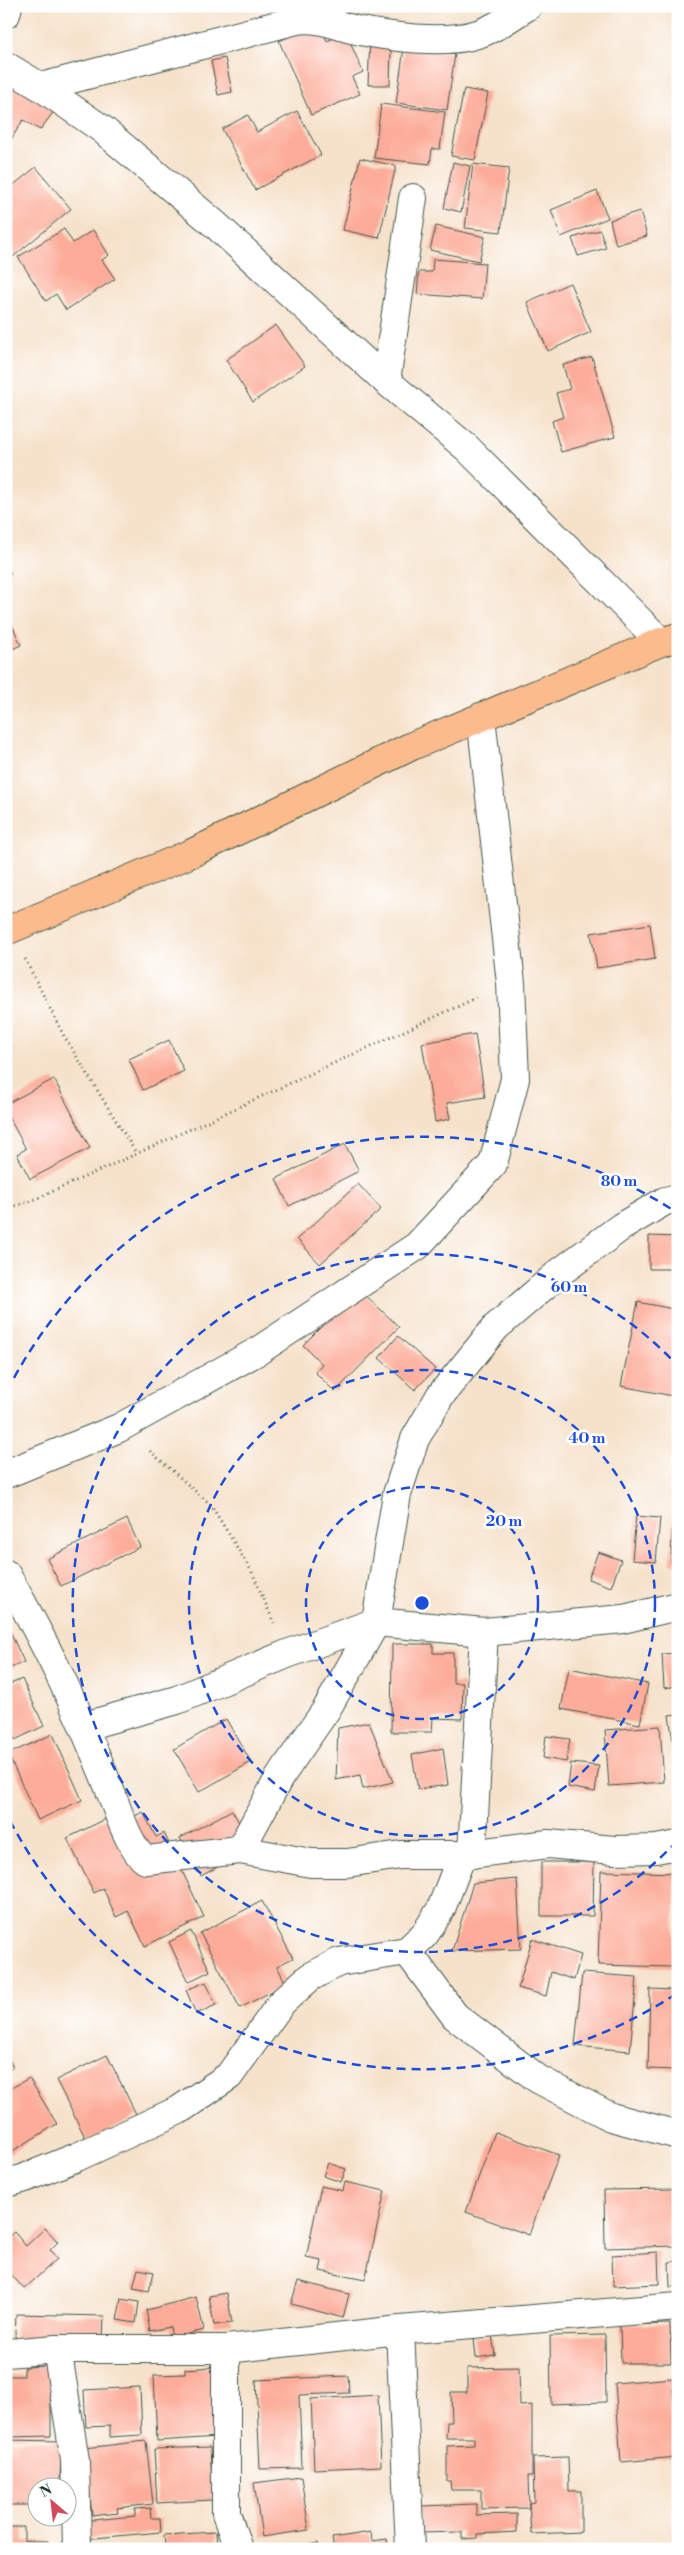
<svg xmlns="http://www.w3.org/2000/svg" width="684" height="2555" viewBox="0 0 684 2555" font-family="'Libre Bodoni',serif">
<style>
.building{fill:#fcac98}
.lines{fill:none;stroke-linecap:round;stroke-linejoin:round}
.street-casing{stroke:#3f564b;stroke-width:30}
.primary-casing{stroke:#3f564b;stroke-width:30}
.path{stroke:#3f564b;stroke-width:3;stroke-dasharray:1 4;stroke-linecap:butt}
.street{stroke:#fff;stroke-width:28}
.primary{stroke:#fbbb8c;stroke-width:28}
.ring{fill:none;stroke:#1d4ed8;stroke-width:2.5;stroke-dasharray:9 6}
.centre{fill:#1d4ed8;stroke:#fff;stroke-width:2.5}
.ring-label{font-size:15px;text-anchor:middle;font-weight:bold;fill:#1d4ed8;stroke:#fff;stroke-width:5;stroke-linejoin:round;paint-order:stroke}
</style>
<rect width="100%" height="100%" fill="#fff"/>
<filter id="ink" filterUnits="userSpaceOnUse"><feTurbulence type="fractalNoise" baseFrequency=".02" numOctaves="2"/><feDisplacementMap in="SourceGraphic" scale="10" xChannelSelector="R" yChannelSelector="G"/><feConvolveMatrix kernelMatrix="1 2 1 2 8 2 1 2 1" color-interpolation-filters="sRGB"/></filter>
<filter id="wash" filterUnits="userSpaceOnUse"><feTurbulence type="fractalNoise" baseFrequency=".0096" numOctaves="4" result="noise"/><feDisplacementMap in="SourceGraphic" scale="20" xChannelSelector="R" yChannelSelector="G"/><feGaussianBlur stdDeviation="1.12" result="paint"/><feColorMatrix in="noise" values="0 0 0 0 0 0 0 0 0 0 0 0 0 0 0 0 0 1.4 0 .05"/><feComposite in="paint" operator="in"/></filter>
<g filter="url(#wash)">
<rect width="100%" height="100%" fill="#f6e2cb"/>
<g id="blocks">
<g class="building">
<polygon points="319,24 327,41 346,33 363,72 352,77 360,94 311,115 279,41"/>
<polygon points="370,38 408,47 455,54 447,110 396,103 404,48 391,47 390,85 368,85"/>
<polygon points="225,58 232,92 218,95 211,61"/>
<polygon points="6,79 57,107 40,130 23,120 9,143 6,142"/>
<polygon points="464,89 488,93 475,160 451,156"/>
<polygon points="381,104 445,112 440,149 432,149 430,164 374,158"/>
<polygon points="297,111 321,155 255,190 222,129 248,115 257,132"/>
<polygon points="360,158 396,166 379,238 343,230"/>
<polygon points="453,162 470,166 461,212 444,208"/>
<polygon points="473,164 509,168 501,232 465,228"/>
<polygon points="36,167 71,209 8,261 6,191"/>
<polygon points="597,191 608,218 561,237 551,210"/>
<polygon points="640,211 647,236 616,245 610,220"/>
<polygon points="436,226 485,237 479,261 430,250"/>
<polygon points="64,229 73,243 93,230 109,255 102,260 115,279 66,310 56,294 46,301 18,257"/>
<polygon points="600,230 606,248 578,256 572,238"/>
<polygon points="433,259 485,263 482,299 417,294 419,272 432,272"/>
<polygon points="570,283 591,332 548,351 527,302"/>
<polygon points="276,325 305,366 253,402 226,360"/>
<polygon points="592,357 615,437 561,452 552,421 563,417 556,393 570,389 563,365"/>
<polygon points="6,562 11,574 6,576"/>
<polygon points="6,611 21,645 6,652"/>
<polygon points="650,924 655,959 597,968 591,933"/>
<polygon points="475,1034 485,1097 447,1103 450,1119 435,1122 422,1043"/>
<polygon points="169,1040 184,1071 143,1090 129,1059"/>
<polygon points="54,1079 90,1148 30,1179 17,1154 26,1149 6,1112 6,1104"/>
<polygon points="345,1144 359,1171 289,1206 276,1179"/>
<polygon points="358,1184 381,1209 320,1264 297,1239"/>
<polygon points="649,1236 678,1237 678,1269 649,1269"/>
<polygon points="359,1289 399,1327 335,1392 315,1372 322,1364 303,1345"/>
<polygon points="638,1302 678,1310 678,1397 621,1386"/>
<polygon points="398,1336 435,1369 415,1390 379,1358"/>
<polygon points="673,1509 678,1510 678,1564 671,1563"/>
<polygon points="636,1516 660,1518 656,1562 632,1560"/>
<polygon points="127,1519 140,1547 61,1586 47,1559"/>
<polygon points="598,1552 621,1560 611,1587 588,1579"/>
<polygon points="6,1623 24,1662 6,1670"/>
<polygon points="392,1644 433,1644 433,1653 453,1653 453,1683 463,1683 462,1719 433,1718 432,1732 391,1732"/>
<polygon points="678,1653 678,1686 664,1688 662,1654"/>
<polygon points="569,1668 648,1684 640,1724 561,1709"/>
<polygon points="22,1679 44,1726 15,1740 6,1720 6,1686"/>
<polygon points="678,1714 678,1767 677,1767 669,1715"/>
<polygon points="226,1719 251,1762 199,1792 174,1749"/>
<polygon points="369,1722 393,1782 363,1789 360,1775 336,1780 338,1728"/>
<polygon points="660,1726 664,1782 609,1786 605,1730"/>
<polygon points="53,1734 82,1800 38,1820 8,1754"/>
<polygon points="546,1736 570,1739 566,1762 543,1758"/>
<polygon points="443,1748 448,1785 418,1789 412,1755"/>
<polygon points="571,1763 599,1766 595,1792 568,1787"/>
<polygon points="232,1810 253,1848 201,1876 180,1838"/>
<polygon points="143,1812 156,1837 164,1833 204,1917 145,1946 128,1911 116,1917 103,1888 94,1893 67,1838 108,1818 112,1827"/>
<polygon points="541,1862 594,1862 593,1916 541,1916"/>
<polygon points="6,1864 12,1876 6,1878"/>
<polygon points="601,1871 676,1873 673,1967 598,1965"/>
<polygon points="517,1879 521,1949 452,1951 473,1883"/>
<polygon points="262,1901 293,1958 277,1966 286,1984 240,2008 200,1933"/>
<polygon points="191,1931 210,1971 188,1982 169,1942"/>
<polygon points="532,1939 581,1955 574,1980 551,1972 546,1996 518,1988"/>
<polygon points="582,1973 637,1977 630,2051 575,2046"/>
<polygon points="673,1973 678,1973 678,2070 648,2069 650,1989 672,1990"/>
<polygon points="206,1982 216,2005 196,2014 186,1990"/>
<polygon points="6,2055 13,2067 6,2071"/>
<polygon points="107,2055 137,2116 87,2141 56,2080"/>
<polygon points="29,2078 57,2124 6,2155 6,2083 10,2089"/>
<polygon points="495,2132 559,2155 529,2235 466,2212"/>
<polygon points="328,2163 346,2169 341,2182 323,2176"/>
<polygon points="345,2182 385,2191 365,2280 320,2271 322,2261 306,2258 321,2186 343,2191"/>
<polygon points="678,2189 678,2246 605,2248 604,2190"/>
<polygon points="45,2228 58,2242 50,2250 57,2259 24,2289 6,2269 6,2239 14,2232 26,2246"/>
<polygon points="658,2252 659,2284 613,2286 612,2255"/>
<polygon points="678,2261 678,2286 670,2287 669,2262"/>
<polygon points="138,2269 154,2272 149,2291 133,2288"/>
<polygon points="298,2281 349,2294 343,2318 291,2304"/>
<polygon points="227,2293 232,2323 214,2325 209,2296"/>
<polygon points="196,2297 204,2330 172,2338 170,2327 150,2331 146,2310"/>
<polygon points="121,2299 139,2302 136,2323 117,2320"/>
<polygon points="16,2314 104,2316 103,2341 15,2338"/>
<polygon points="670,2324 671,2363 621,2363 620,2325"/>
<polygon points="492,2335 495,2355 476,2358 474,2338"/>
<polygon points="605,2335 606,2402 551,2404 550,2336"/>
<polygon points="51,2366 51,2436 7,2437 6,2376 24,2376 24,2367"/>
<polygon points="214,2367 217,2437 157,2441 154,2375 185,2374 185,2369"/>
<polygon points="519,2367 520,2406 532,2405 532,2476 528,2476 529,2508 481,2509 481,2490 451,2490 450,2481 447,2481 447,2446 474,2445 474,2438 446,2438 447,2422 452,2422 451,2392 467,2392 467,2368"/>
<polygon points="348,2376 349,2393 299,2395 302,2468 260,2469 256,2380"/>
<polygon points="672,2378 678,2457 621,2462 615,2383"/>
<polygon points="140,2387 142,2435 110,2437 110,2426 86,2427 84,2390"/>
<polygon points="378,2395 381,2466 314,2469 311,2399"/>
<polygon points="6,2440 61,2441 60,2488 38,2488 38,2505 10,2505 10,2497 6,2497"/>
<polygon points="146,2441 153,2504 117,2508 118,2513 92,2516 85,2448"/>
<polygon points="210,2447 213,2500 157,2503 154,2449"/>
<polygon points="568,2457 569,2491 581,2491 581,2532 531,2534 529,2503 534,2502 533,2458"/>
<polygon points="301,2477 309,2530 262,2537 254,2483"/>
<polygon points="476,2504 476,2515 517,2514 517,2532 478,2534 478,2538 462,2539 462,2532 420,2533 420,2506"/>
<polygon points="151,2508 152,2518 160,2518 161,2532 84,2539 82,2521 135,2516 135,2509"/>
<polygon points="6,2527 24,2527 24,2541 48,2541 48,2549 6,2549"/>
<polygon points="216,2532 217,2549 138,2549 165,2545 164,2535"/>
<polygon points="371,2532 372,2541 387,2539 388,2549 334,2549 332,2538"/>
<polygon points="318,2543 319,2549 288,2549 288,2548"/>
</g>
</g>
</g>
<g filter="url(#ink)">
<use href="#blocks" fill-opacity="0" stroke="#3f564b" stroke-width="1"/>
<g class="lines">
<defs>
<g id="street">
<polyline points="6,14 8,6"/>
<polyline points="6,66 41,87 102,129 217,226 386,381 467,448 661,642"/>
<path d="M41,87L297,20C319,17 335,25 356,30C389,37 443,44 474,35C494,30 511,16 528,6"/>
<polyline points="386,381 413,198"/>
<polyline points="6,1474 119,1428 258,1351 417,1246 493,1164 515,1079 511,983 481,717"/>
<path d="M6,1574C48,1647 84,1722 114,1801C119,1815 133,1854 146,1860L240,1850L311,1863H347L401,1855H462L548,1844L614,1850L656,1849L678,1845"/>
<polyline points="85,1726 177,1700 287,1654 376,1622 484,1632 623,1619 678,1606"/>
<polyline points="240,1850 279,1778 326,1710 376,1622 397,1494 415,1439 440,1396 496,1327 559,1273 621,1227 665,1201 678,1198"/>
<polyline points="472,1854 484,1632"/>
<polyline points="407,1951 455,2016 538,2079 611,2117 678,2135"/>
<polyline points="6,2183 22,2179 77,2157 179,2110 229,2076 282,2002 310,1977 339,1962 407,1951 425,1934 441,1909 462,1855"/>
<polyline points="400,2330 410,2549"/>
<polyline points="57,2349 75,2460 77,2549"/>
<polyline points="226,2349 226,2513 238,2549"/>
<polyline points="6,2353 57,2349 226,2349 400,2330 678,2307"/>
</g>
<polyline id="primary" points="6,931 192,853 412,746 661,642 678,637"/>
</defs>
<use href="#street" class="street-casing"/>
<use href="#primary" class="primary-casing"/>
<g class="path">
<polyline points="25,959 64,1036 136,1153"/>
<polyline points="6,1209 31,1201 136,1154 476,998"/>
<polyline points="150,1451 211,1505 252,1572 274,1623"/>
</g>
<use href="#street" class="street"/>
<use href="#primary" class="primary"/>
</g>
</g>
<g class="ring">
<circle cx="422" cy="1603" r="116"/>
<circle cx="422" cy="1603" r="233"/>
<path d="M677 1841A349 349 0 1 1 677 1365"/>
<path d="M676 1994A466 466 0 0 1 7 1815M7 1391A466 466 0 0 1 676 1212"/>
</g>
<circle cx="422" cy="1603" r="8" class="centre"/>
<g class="ring-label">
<text x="619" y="1186">80 m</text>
<text x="569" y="1292">60 m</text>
<text x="587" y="1443">40 m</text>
<text x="504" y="1526">20 m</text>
</g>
<rect width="684" height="2555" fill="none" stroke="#fff" stroke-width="25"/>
<g transform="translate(52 2502) rotate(332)"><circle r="24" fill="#ffffff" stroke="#a5b1ae"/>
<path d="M0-4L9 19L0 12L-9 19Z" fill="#d1495b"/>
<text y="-8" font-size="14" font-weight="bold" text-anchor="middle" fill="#1f3d34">N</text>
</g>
</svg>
